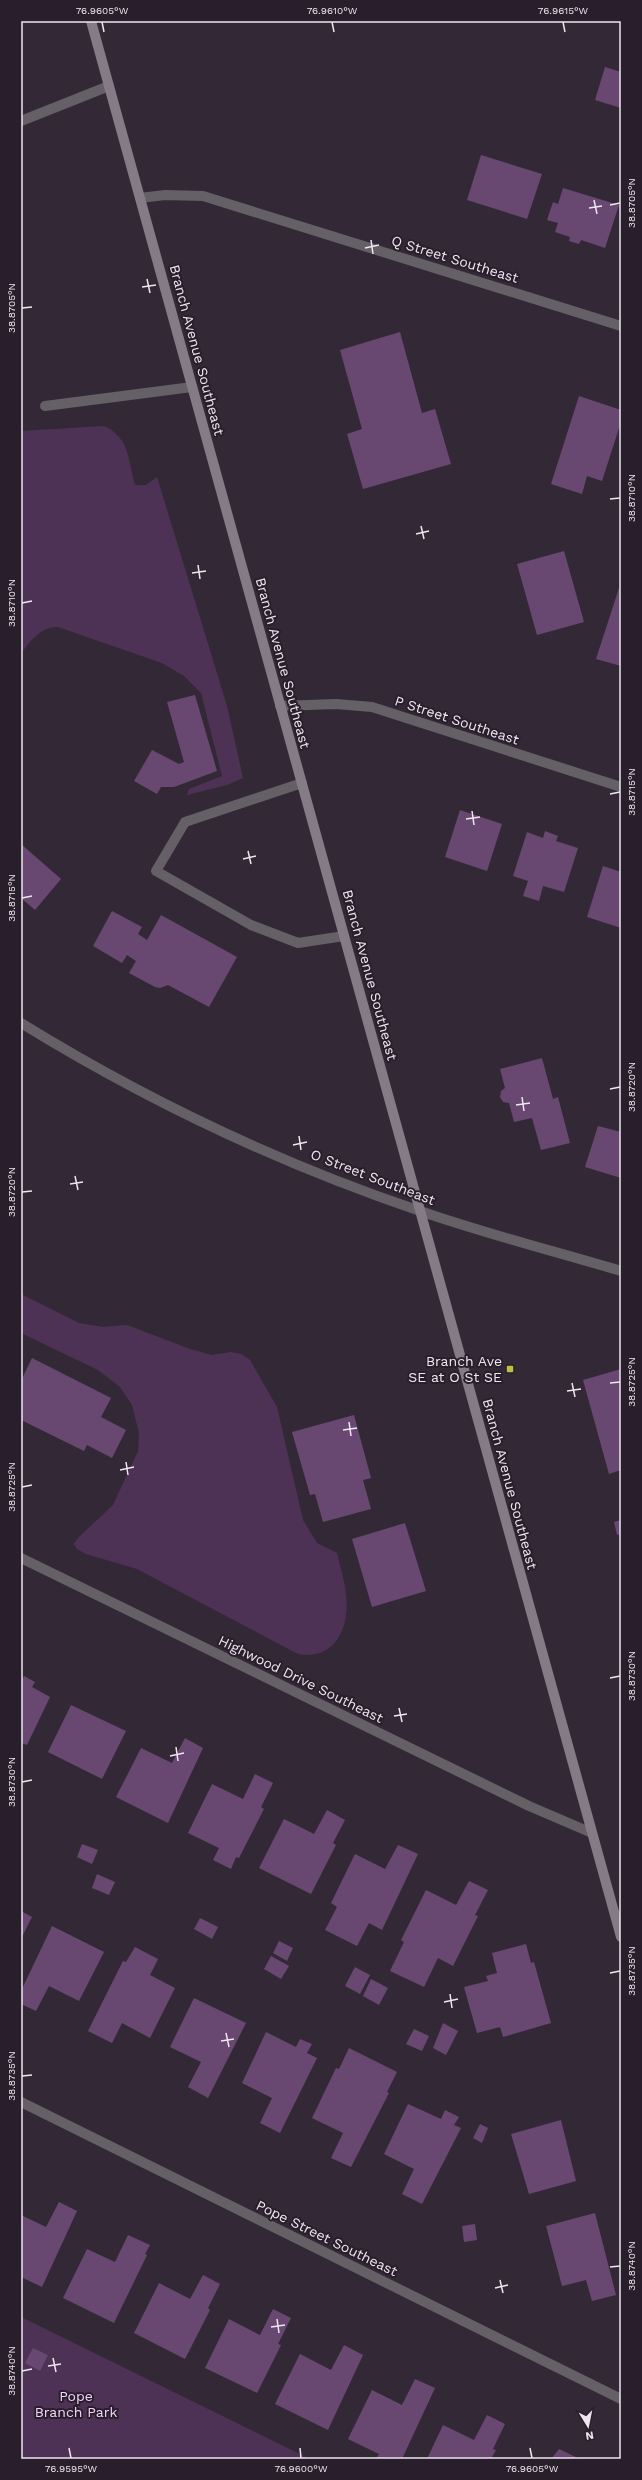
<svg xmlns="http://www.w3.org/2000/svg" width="642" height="2480" viewBox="0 0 642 2480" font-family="'Work Sans',sans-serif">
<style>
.green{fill:#4e3255}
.building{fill:#684871}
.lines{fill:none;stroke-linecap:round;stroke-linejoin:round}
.service{stroke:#655f66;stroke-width:10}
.minor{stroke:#655f66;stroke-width:10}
.secondary{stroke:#847b86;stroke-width:10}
.ticks{fill:none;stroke:#ede6ef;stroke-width:1.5}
.poi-dot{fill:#bfbe41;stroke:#291f2c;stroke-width:1.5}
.labels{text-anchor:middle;stroke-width:4;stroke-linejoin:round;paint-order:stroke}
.street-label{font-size:14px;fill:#ede6ef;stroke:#291f2c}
.poi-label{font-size:14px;fill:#ede6ef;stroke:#291f2c;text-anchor:end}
.park-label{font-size:14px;fill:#f3d3fb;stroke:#291f2c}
.neatline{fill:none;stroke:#ede6ef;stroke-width:1.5}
.ticks-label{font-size:10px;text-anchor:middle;fill:#ede6ef}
</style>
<rect width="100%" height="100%" fill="#332936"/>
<g class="green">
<path d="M104,426C130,438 128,460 135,485H146L157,477L227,706L243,778L227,785L187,795L189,789L222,776L201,693L184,676L162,663L58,627C41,626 29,642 21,654V431Z"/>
<path d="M21,1294L79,1323L103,1327L127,1325L190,1349L212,1355L231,1352L241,1354L250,1360L277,1407L303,1520L317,1543L337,1553C340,1567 345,1581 346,1595C350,1627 335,1661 298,1654L137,1569L86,1554L77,1549L74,1544L78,1538L113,1505L138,1451L139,1433L132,1405L120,1387L98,1370L21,1333Z"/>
<polygon points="21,2317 310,2459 21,2459"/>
</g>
<g class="building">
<polygon points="605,67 621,72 621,108 595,100"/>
<polygon points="481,155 542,174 527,219 467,200"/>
<polygon points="563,188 619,205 605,248 581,240 579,244 569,241 570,237 555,232 558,223 547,220 553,202 558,204"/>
<polygon points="400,332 422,413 435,409 451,464 363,489 347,434 362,429 340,350"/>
<polygon points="579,396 621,410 621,422 602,481 587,476 582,494 551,484"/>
<polygon points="564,551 584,622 537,635 517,564"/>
<polygon points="619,588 621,589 621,666 596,659"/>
<polygon points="195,695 217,771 174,787 161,787 157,794 134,781 152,750 179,764 184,762 167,702"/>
<polygon points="460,810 502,824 487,871 445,857"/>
<polygon points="545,831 558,836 556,841 578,848 564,892 543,886 539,901 523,896 528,881 513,876 527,832 543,838"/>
<polygon points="21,844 61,879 35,910 21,898"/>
<polygon points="603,866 621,872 621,928 587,917"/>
<polygon points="112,911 142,927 138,934 147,940 161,915 237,957 209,1007 168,985 160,988 155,987 129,973 136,961 127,955 122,963 93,946"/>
<polygon points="542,1058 553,1099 558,1097 570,1143 541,1150 532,1118 514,1122 509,1103 503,1102 500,1097 501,1091 505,1088 500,1069"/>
<polygon points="598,1126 621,1132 621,1178 585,1167"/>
<polygon points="32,1358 111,1398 101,1417 126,1430 112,1458 87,1445 84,1451 21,1420 21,1381"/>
<polygon points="621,1369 621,1470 609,1474 583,1380"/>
<polygon points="354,1415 371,1478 363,1480 371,1509 323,1522 315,1494 310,1495 292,1432"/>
<polygon points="621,1520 621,1534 617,1535 614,1522"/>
<polygon points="405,1523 426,1591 372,1607 352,1539"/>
<polygon points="24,1676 35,1682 32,1687 50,1697 27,1745 21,1743 21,1682"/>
<polygon points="71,1705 126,1731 102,1779 48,1752"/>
<polygon points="185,1738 203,1748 168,1823 116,1797 141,1748 172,1763"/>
<polygon points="255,1774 273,1783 261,1807 264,1809 239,1858 236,1857 231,1869 213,1860 219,1848 188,1833 212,1784 243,1799"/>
<polygon points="327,1810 345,1820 333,1843 336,1845 311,1894 259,1868 284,1819 314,1834"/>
<polygon points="82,1844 98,1850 92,1864 77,1857"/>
<polygon points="398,1845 418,1854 382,1930 369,1923 357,1946 325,1930 337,1907 331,1903 355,1854 385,1869"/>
<polygon points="97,1874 115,1882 109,1895 92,1888"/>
<polygon points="469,1881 488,1890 475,1915 478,1916 453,1966 438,1958 424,1987 390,1971 404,1942 401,1940 426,1890 456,1905"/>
<polygon points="21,1911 32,1917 21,1939"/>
<polygon points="200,1918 218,1927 212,1939 194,1929"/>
<polygon points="52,1926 104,1952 79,2001 49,1986 36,2011 21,2004 21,1991"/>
<polygon points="279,1941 293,1948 287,1961 273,1953"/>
<polygon points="526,1944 531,1963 534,1962 551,2023 503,2037 500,2027 477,2033 464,1987 488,1981 486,1976 497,1973 492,1953"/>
<polygon points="135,1947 158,1959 150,1975 175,1988 150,2038 122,2023 112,2043 88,2031 123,1961 126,1962"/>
<polygon points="271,1956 289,1966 281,1979 264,1969"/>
<polygon points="355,1967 370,1975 360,1994 345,1986"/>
<polygon points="371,1979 388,1988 379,2005 363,1996"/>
<polygon points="194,1998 246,2023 208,2098 188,2087 201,2062 170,2047"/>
<polygon points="443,2023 458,2031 446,2055 433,2048"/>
<polygon points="414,2029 429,2036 422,2051 406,2044"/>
<polygon points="266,2032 296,2047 300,2039 312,2044 307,2053 317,2058 280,2133 260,2123 272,2098 242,2083"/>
<polygon points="349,2048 397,2072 387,2092 389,2093 351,2167 331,2158 343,2133 312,2118 336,2068 339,2069"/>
<polygon points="408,2104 441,2119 445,2110 459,2117 454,2125 461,2128 422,2204 402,2194 414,2169 384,2154"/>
<polygon points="561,2120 576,2181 529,2194 511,2134"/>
<polygon points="480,2124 488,2128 482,2143 473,2138"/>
<polygon points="59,2202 77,2211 42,2287 21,2277 21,2215 46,2227"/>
<polygon points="595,2213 616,2295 592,2301 586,2280 562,2286 546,2226"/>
<polygon points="475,2224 477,2240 464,2242 462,2226"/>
<polygon points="128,2235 150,2245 145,2254 147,2255 114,2323 63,2298 87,2249 115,2262"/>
<polygon points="203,2275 220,2284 208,2308 210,2310 185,2359 134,2333 159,2283 190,2299"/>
<polygon points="273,2309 291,2318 278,2344 281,2345 257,2393 205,2368 229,2319 260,2335"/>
<polygon points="344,2345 363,2355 328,2430 275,2404 300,2354 331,2370"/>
<polygon points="33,2348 48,2355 40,2371 25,2363"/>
<polygon points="415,2379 435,2388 402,2459 376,2459 379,2454 348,2439 372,2390 402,2405"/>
<polygon points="487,2415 505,2424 493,2449 496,2450 491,2459 427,2459 443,2425 474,2440"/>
<polygon points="559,2449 580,2459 551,2459"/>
</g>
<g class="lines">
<g class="service">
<polyline points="21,121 109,86"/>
<polyline points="45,406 192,387"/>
<polyline points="302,783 185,822 156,871 251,925 298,943 344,936"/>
</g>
<g class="minor">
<polyline points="140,198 165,195 203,196 621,326"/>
<polyline points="280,706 336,704 372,707 621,787"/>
<path d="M21,1023C146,1100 281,1164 420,1211C486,1234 554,1251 621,1271"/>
<polyline points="21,1558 529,1806 592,1833"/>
<polyline points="21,2102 621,2399"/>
</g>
<polyline class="secondary" points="91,21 621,1937"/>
</g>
<path class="ticks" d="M102,22L104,32M332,22L334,32M563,22L565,32M594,200L597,214M610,205L620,203M589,208L602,206M371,240L373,254M365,248L379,245M147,279L150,293M142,287L156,285M22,308L32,307M610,499L620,498M421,526L424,539M416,534L429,531M198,565L200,579M192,573L206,571M22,603L32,601M610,794L620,792M472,811L474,825M466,819L480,817M248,851L251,864M243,859L256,856M22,898L32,896M610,1089L620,1087M522,1097L524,1111M516,1105L530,1103M299,1136L301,1150M293,1145L307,1142M75,1176L78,1190M70,1184L83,1182M22,1192L32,1191M572,1383L575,1397M610,1383L620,1382M567,1391L581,1389M349,1422L351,1436M343,1430L357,1428M126,1462L128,1475M120,1470L134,1467M22,1487L32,1485M610,1678L620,1676M399,1708L402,1722M394,1716L407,1714M176,1747L178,1761M170,1756L184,1753M22,1782L32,1780M610,1973L620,1971M450,1994L452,2008M444,2002L458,1999M226,2033L229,2047M221,2041L234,2039M22,2076L32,2075M610,2267L620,2266M500,2280L503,2293M495,2288L508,2285M277,2319L279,2333M271,2327L285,2325M53,2358L56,2372M48,2366L61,2364M22,2371L32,2369M69,2448L71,2458M300,2448L301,2458M530,2448L532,2458"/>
<rect class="poi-dot" x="506" y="1365" width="8" height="8" rx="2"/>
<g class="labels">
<g class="street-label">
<text transform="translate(455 259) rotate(17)" y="5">Q Street Southeast</text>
<text transform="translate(197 350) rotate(75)" y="5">Branch Avenue Southeast</text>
<text transform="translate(283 663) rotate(75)" y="5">Branch Avenue Southeast</text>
<text transform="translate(457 720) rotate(18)" y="5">P Street Southeast</text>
<text transform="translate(370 975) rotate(75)" y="5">Branch Avenue Southeast</text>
<text transform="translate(373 1177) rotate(21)" y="5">O Street Southeast</text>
<text transform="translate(510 1484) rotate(75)" y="5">Branch Avenue Southeast</text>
<text transform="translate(301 1679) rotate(26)" y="5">Highwood Drive Southeast</text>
<text transform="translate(327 2238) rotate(26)" y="5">Pope Street Southeast</text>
</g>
<g class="poi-label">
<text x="502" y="1366">Branch Ave<tspan x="502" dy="16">SE at O St SE</tspan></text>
</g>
<g class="park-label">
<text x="76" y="2401">Pope<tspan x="76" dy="16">Branch Park</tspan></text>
</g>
</g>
<rect width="642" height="2480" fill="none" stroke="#291f2c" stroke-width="44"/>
<g transform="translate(588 2426) rotate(170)" stroke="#291f2c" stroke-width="3" paint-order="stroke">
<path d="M0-3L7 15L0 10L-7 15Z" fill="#ede6ef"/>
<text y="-6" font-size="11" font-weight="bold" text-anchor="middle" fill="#ede6ef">N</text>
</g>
<rect x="22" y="22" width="598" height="2436" class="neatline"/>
<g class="ticks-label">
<text x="102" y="14">76.9605°W</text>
<text x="332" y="14">76.9610°W</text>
<text x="563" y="14">76.9615°W</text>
<text transform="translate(631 203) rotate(-90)" y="4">38.8705°N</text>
<text transform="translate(11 308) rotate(-90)" y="4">38.8705°N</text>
<text transform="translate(631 498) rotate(-90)" y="4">38.8710°N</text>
<text transform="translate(11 603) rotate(-90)" y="4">38.8710°N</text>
<text transform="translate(631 792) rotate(-90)" y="4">38.8715°N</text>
<text transform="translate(11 898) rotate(-90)" y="4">38.8715°N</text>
<text transform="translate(631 1087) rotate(-90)" y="4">38.8720°N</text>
<text transform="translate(11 1192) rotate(-90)" y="4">38.8720°N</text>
<text transform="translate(631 1382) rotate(-90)" y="4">38.8725°N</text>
<text transform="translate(11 1487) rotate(-90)" y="4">38.8725°N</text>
<text transform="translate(631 1676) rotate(-90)" y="4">38.8730°N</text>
<text transform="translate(11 1782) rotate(-90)" y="4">38.8730°N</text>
<text transform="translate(631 1971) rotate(-90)" y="4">38.8735°N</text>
<text transform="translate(11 2076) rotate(-90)" y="4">38.8735°N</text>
<text transform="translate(631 2266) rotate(-90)" y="4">38.8740°N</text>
<text transform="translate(11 2371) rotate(-90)" y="4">38.8740°N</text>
<text x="71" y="2472">76.9595°W</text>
<text x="301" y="2472">76.9600°W</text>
<text x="532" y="2472">76.9605°W</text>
</g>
</svg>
